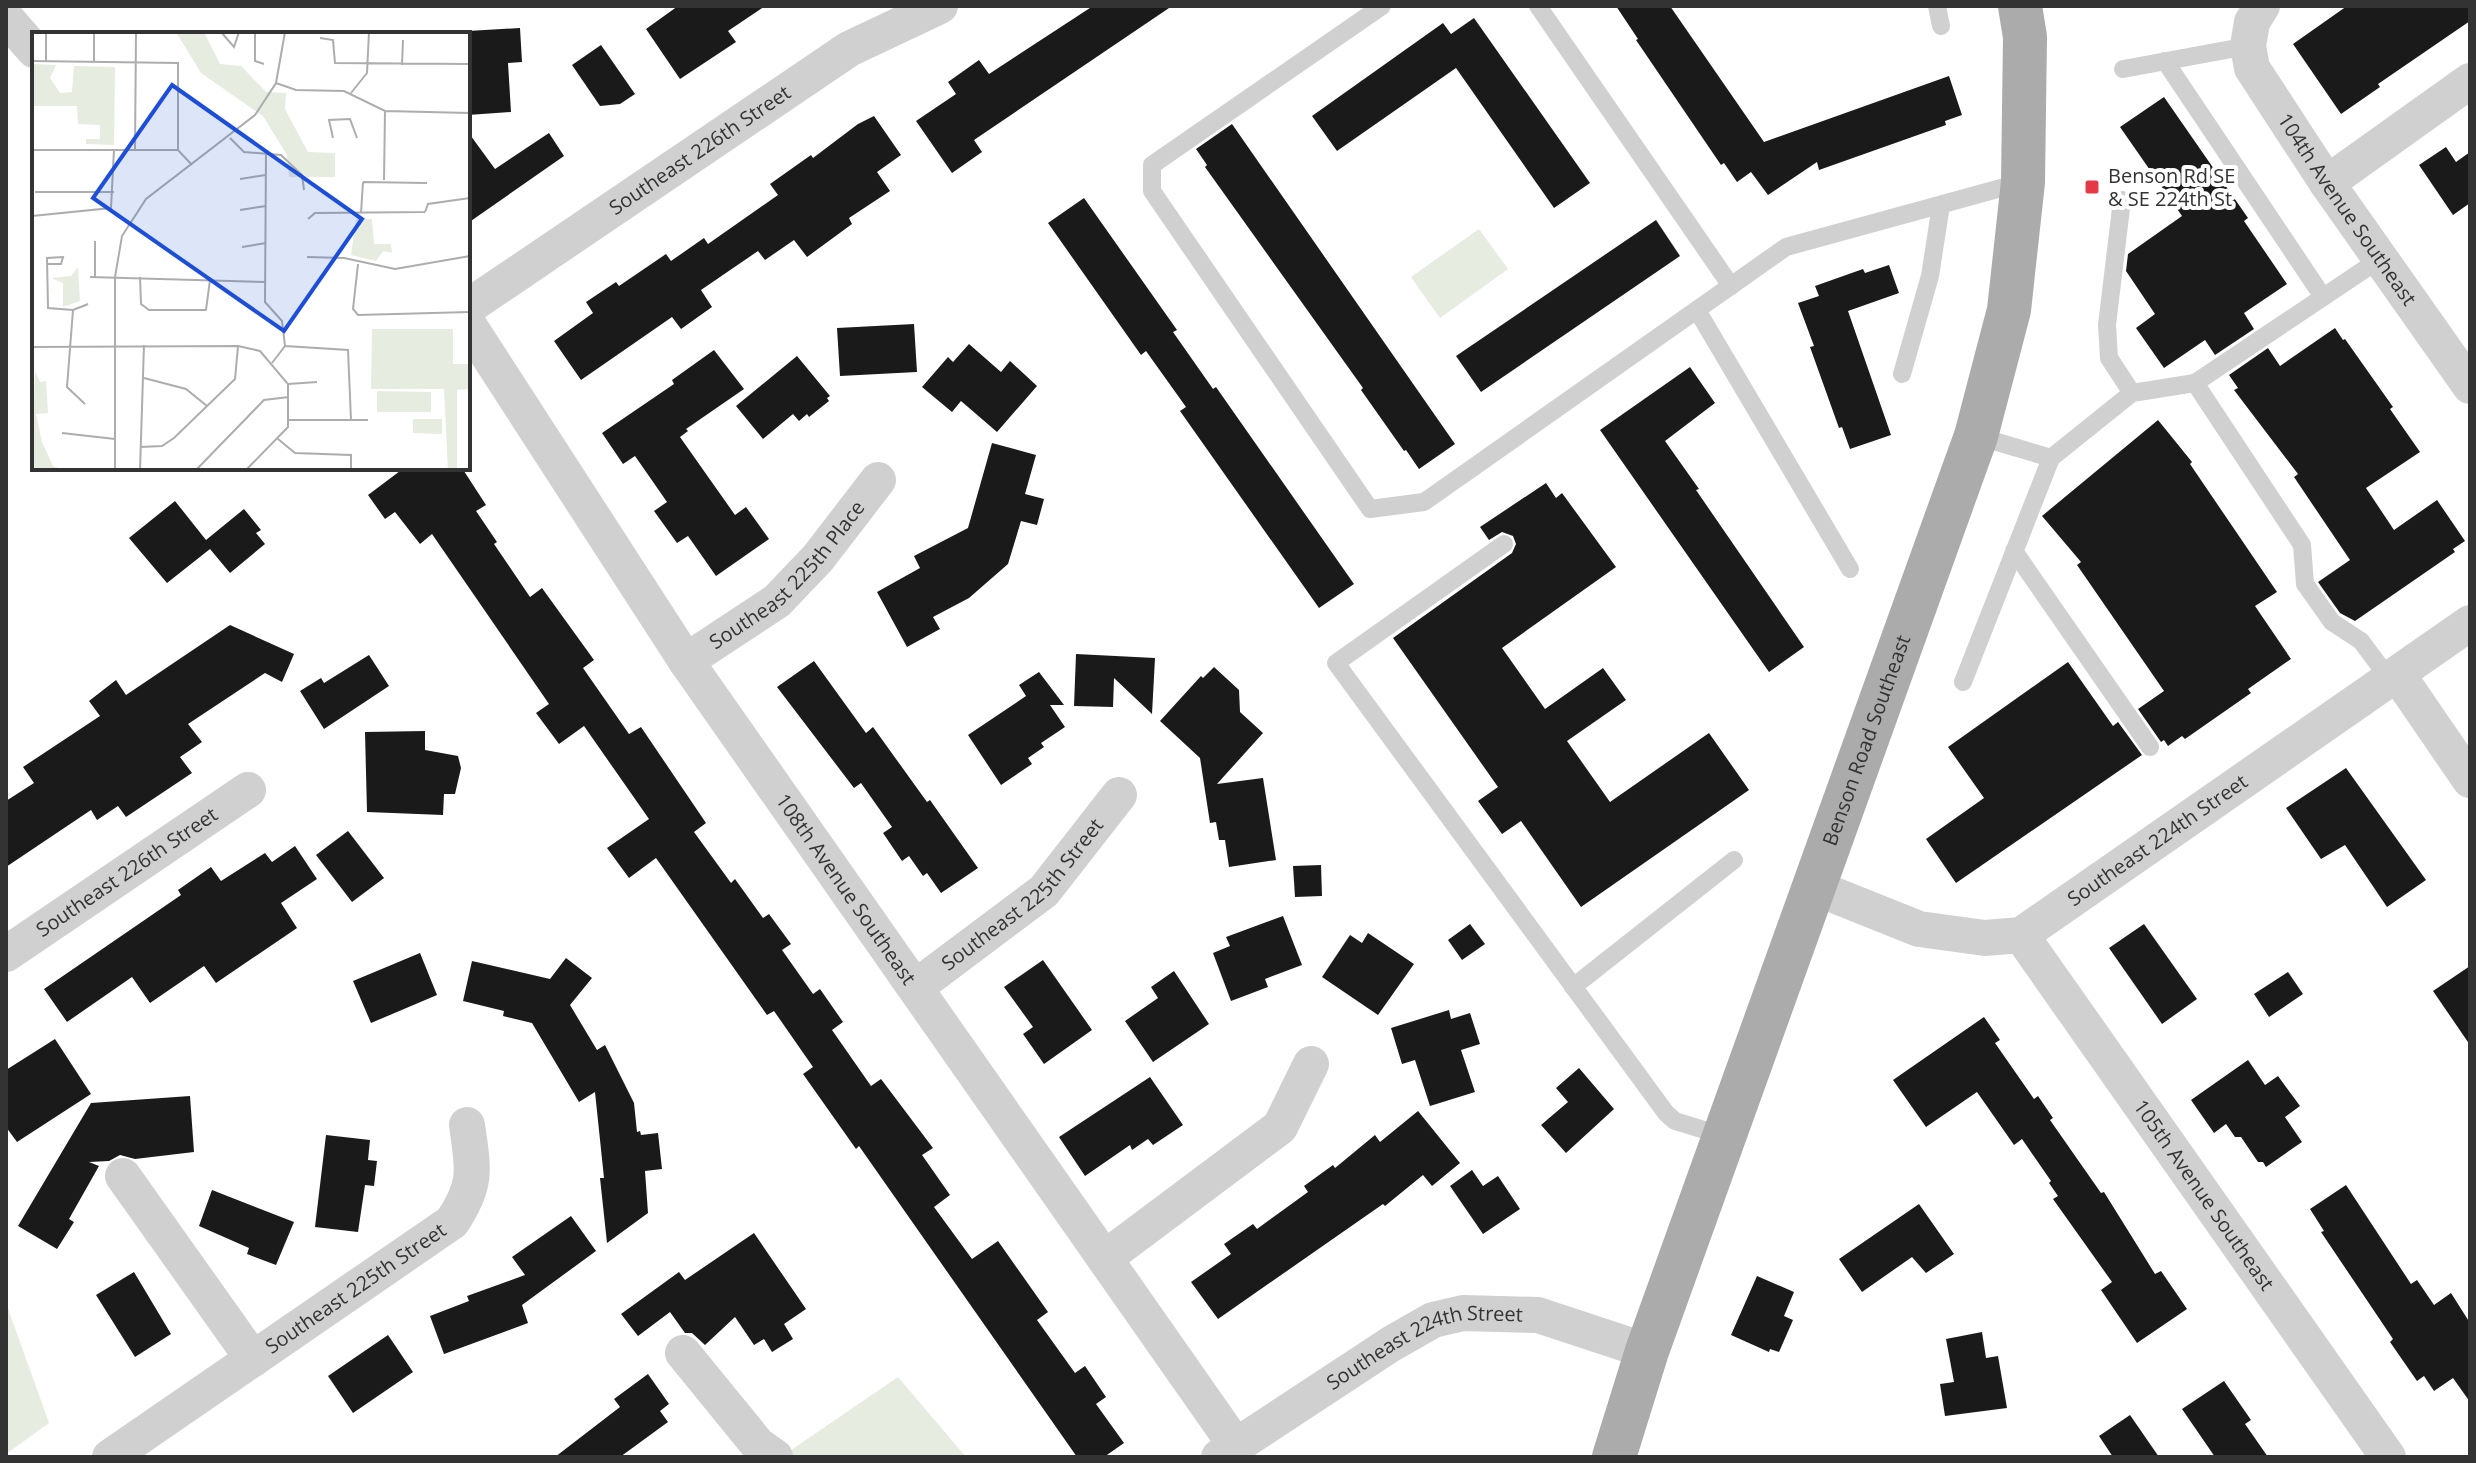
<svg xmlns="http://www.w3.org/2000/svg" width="2476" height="1463" viewBox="0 0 2476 1463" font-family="'Open Sans',sans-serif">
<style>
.green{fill:#e6ecdf}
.building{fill:#1a1a1a}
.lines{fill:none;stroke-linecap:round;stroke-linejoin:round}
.service{stroke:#d0d0d0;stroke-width:18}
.minor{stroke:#d0d0d0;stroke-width:36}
.primary{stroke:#ababab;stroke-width:44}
.poi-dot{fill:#e63946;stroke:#fff;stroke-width:3}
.labels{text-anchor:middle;stroke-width:8;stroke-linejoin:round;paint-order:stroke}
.street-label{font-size:20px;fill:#333;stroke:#fff}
.poi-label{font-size:20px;fill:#333;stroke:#fff;text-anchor:start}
.inset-road{fill:none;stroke:#adadad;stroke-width:2}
.view{fill:#1d4ed8;fill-opacity:0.15;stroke:#1d4ed8;stroke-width:4}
.inset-edge{fill:none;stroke:#333;stroke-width:4}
</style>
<rect width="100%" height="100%" fill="#fff"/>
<g class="green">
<polygon points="1479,229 1508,269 1440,318 1411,277"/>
<polygon points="6,1303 49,1423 6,1454"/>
<polygon points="898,1377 966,1457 781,1457"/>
</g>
<g class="building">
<polygon points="678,6 765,6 728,31 736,42 680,79 646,29"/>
<polygon points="1093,6 1172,6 974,140 982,152 952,173 916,121 956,94 948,82 979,60 989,74"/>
<polygon points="1616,6 1670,6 1764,142 1949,76 1962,115 1945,121 1946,125 1819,170 1817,162 1768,195 1751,172 1737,182 1724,163 1721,165 1636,40 1638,39"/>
<polygon points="2347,6 2470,6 2470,21 2378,84 2380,87 2341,114 2293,44"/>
<polygon points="1474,18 1590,183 1554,208 1456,68 1337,151 1312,116 1443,23 1451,34"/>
<polygon points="520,28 522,62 508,63 511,112 468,115 468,31"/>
<polygon points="601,45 635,94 620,104 600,106 572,65"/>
<polygon points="2164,97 2248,218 2244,221 2287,284 2244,313 2254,329 2215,355 2205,340 2164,368 2136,328 2155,314 2126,271 2128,254 2182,216 2120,127"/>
<polygon points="874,116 901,155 877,172 890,191 849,218 852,224 807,257 794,240 765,260 758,251 701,290 712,307 681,329 672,317 581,380 554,341 593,313 586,302 616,282 619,286 666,254 671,261 704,238 708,244 778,195 770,184 811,155 813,158 858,124"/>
<polygon points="1232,124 1455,444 1419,469 1406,450 1404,451 1361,390 1363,388 1205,167 1207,165 1196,149"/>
<polygon points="468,132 495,169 549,133 564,156 468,223"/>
<polygon points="2446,147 2456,162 2470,152 2470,203 2453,215 2419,165"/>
<polygon points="1084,198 1177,330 1173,332 1213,389 1216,387 1354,584 1319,608 1180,411 1186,407 1146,351 1141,355 1048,223"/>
<polygon points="1656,220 1680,256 1481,392 1456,356"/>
<polygon points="1889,265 1899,293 1848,311 1891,435 1850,449 1842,427 1839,428 1810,347 1814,346 1798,303 1819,296 1815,286 1863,269 1865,273"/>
<polygon points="914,324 917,372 840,376 837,328"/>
<polygon points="2335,328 2343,340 2345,339 2393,407 2390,409 2420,452 2366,488 2394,530 2437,500 2465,541 2453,549 2455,552 2355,621 2340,613 2318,582 2350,560 2294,477 2298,474 2234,390 2238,388 2229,375 2268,348 2280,366"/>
<polygon points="969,344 1001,372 1010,361 1037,386 997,432 961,401 952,412 922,387 948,357 953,362"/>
<polygon points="714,350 744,389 686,429 688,431 680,437 735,515 746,507 769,539 716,576 688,536 677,543 654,511 667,502 635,456 623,464 602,433 674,384 672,380"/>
<polygon points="797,356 830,396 827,398 829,401 809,417 807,414 799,421 793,414 763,439 736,406"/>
<polygon points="1690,367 1715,403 1665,441 1699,489 1696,490 1804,647 1769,672 1600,430"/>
<polygon points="2158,420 2192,462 2190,464 2277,592 2255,606 2291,659 2248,689 2251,693 2185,739 2182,736 2168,746 2164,740 2161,742 2138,709 2164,691 2077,565 2081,562 2042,516"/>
<polygon points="992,443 1036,455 1025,494 1044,499 1037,525 1021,521 1008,564 969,598 933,617 940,629 907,647 877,592 920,568 914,556 968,528"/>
<polygon points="404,468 462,468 486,505 476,511 497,542 494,544 530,597 542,588 594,660 583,668 629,734 641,727 706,823 694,832 731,883 735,879 763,918 769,914 791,944 782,950 813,994 820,989 843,1022 832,1030 871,1086 881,1079 933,1148 922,1155 950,1195 934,1207 972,1259 998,1241 1048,1312 1037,1320 1075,1373 1085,1366 1106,1397 1096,1404 1124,1443 1104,1457 1077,1457 859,1146 856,1149 803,1074 813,1067 774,1011 767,1015 656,858 629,878 607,848 649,819 584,726 559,744 536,713 549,704 432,534 420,544 395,512 385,519 368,495"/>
<polygon points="1546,483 1556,498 1562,493 1616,567 1502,648 1545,709 1603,668 1626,700 1567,741 1610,802 1709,733 1749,790 1581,907 1521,821 1502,834 1478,801 1498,787 1393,638 1512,553 1516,544 1513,536 1502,532 1489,540 1480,527"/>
<polygon points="175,501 206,540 244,509 261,530 256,533 265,544 230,573 210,549 167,583 129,538"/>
<polygon points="230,625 294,654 282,682 265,673 188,724 202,742 180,757 192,773 126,817 118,806 97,820 91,810 6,867 6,801 34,783 23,767 100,716 89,701 116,680 126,695"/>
<polygon points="1076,654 1155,658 1152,714 1114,678 1113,707 1074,706"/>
<polygon points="369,655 389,686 324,729 300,691 321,678 324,683"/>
<polygon points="814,661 866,733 873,727 927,802 930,800 978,868 941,893 927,873 923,876 909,856 902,861 883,833 892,827 861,783 854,788 777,687"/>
<polygon points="2068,662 2113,726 2118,722 2142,755 1956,883 1926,839 1984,798 1948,747"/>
<polygon points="1214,667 1239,690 1240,712 1263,733 1217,784 1263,778 1276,860 1229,867 1225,840 1219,840 1216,822 1210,823 1200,758 1160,721 1201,676 1203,678"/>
<polygon points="1039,672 1064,705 1050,705 1065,727 1041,743 1044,747 1028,758 1032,764 1001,785 968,735 1026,696 1019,685"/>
<polygon points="425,731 425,750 458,756 461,768 455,794 444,794 443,815 367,812 365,732"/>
<polygon points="2346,768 2426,880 2387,907 2345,845 2321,859 2286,808"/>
<polygon points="348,831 384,878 352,902 316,855"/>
<polygon points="295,846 317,879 281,903 297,928 216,983 204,966 150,1003 132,977 67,1022 44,989 181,895 178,890 211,867 221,881 265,853 272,862"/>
<polygon points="1321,865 1322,896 1295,897 1293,866"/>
<polygon points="1283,916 1302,965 1265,979 1268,987 1231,1001 1213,953 1230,946 1226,937"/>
<polygon points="1470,924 1485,944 1462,960 1448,940"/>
<polygon points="2144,924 2197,999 2162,1024 2109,948"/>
<polygon points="1368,933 1414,964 1378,1015 1322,977 1350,935 1362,943"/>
<polygon points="420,953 437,995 371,1023 353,981"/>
<polygon points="566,958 592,978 570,1005 597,1050 605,1045 634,1103 637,1132 640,1131 641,1135 658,1133 662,1169 645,1171 648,1213 607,1243 600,1178 604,1178 595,1092 579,1102 532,1023 503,1016 504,1011 463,1001 472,961 550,979"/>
<polygon points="1043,960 1092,1030 1044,1064 1023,1034 1033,1027 1004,987"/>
<polygon points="2470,966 2470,1045 2433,991"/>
<polygon points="1174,971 1209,1024 1153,1062 1125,1021 1158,998 1151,987"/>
<polygon points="2288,972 2303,994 2269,1017 2254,994"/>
<polygon points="1449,1010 1451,1019 1470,1013 1480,1044 1461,1050 1475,1092 1430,1106 1415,1060 1402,1064 1391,1028"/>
<polygon points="1984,1017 2000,1040 1995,1043 2034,1099 2038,1096 2053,1118 2050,1120 2101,1193 2104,1192 2155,1274 2161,1271 2187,1309 2137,1343 2101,1290 2112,1282 2053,1199 2058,1196 2049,1183 2051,1181 2022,1139 2014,1145 1977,1092 1926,1127 1893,1080"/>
<polygon points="55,1039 91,1094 17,1142 6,1127 6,1070"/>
<polygon points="2248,1060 2265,1085 2278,1076 2300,1106 2285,1117 2302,1142 2266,1167 2263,1162 2258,1162 2241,1137 2235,1137 2226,1124 2214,1133 2191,1100"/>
<polygon points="1579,1068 1614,1109 1566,1153 1541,1125 1568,1102 1556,1088"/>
<polygon points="1150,1077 1183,1125 1153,1145 1148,1139 1132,1150 1130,1145 1085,1176 1059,1137"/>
<polygon points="190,1096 194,1152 135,1159 120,1155 109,1161 89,1162 99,1166 69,1219 74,1222 57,1249 18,1226 91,1103"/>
<polygon points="1418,1111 1460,1163 1432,1186 1423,1175 1385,1206 1383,1204 1218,1319 1191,1282 1231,1254 1224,1244 1253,1224 1257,1229 1308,1192 1304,1186 1333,1165 1335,1168 1375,1135 1380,1142"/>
<polygon points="326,1135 370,1140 368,1160 377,1161 374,1186 365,1185 358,1232 315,1227"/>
<polygon points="1472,1170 1483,1186 1498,1176 1520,1209 1483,1234 1450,1186"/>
<polygon points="2346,1185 2411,1284 2417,1280 2434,1305 2451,1293 2470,1323 2470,1402 2453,1378 2434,1391 2424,1376 2417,1381 2390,1342 2393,1339 2321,1232 2324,1231 2310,1209"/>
<polygon points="212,1190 294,1222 276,1265 247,1254 249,1248 199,1226"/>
<polygon points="1919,1204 1954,1254 1926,1273 1912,1257 1862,1292 1839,1259"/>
<polygon points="571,1216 596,1251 522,1305 528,1323 444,1354 430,1316 469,1301 467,1296 525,1275 512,1257"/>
<polygon points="754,1233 806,1309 784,1324 793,1339 772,1352 764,1339 754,1345 735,1317 705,1345 692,1333 685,1333 670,1312 638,1336 621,1314 679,1272 685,1280"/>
<polygon points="134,1272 171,1334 135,1357 96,1295"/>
<polygon points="1757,1276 1794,1292 1784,1316 1793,1320 1779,1352 1770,1349 1769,1352 1731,1335"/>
<polygon points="1982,1332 1986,1358 1998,1356 2007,1408 1945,1416 1940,1384 1954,1382 1946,1339"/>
<polygon points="388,1335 413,1372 353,1413 328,1376"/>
<polygon points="648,1374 669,1404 660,1411 668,1422 620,1457 555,1457 620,1407 614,1399"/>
<polygon points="2224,1381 2251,1420 2245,1424 2268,1457 2215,1457 2182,1409"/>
<polygon points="2130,1415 2159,1457 2113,1457 2099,1436"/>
</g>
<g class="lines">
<g class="service">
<polyline points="1382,6 1152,165 1152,191 1370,509 1424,502 1786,247 2023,182"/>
<polyline points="1538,6 1731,286"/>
<polyline points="1937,6 1941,26"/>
<polyline points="2165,61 2323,297"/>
<polyline points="2123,69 2248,46"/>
<polyline points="2122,200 2107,325 2109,358 2132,393"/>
<polyline points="2380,259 2195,383 2302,545 2305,584 2332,622 2361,641 2390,680"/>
<polyline points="1697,310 1850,569"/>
<polyline points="1902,374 1930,276 1941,205"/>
<polyline points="1977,436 2051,458"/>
<polyline points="1504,544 1336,663 1666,1113 1675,1121 1724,1136"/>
<polyline points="2014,551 2150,747"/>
<polyline points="1963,682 2051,458 2132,393 2195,383"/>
<polyline points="1573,987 1734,860"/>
</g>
<g class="minor">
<path id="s1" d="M2262,6L2252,22L2248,46L2252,68L2327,183L2470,386"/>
<polyline points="6,18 34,50"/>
<polyline points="2327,183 2470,81"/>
<path id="s2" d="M468,307L849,49L940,6"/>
<path id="s3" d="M468,324L686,661L1236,1446"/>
<path id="s4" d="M686,661L777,601L818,558L878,480"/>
<polyline points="2398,675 2470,780"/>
<path id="s5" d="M1814,887L1919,929L1985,938L2021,935L2470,623"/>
<path id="s6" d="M2021,935L2388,1457"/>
<path id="s7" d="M6,954L248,790"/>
<path id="s8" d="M916,987L1044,891L1119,795"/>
<polyline points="123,1176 253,1359"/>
<polyline points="1105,1258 1280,1127 1311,1064"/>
<polyline points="683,1353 758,1445 775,1457"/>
<path id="s9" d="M110,1457L452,1222C478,1183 473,1169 467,1125"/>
<path id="s10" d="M1219,1457L1391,1344L1433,1320L1463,1313L1538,1315L1647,1351"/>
</g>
<path class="primary" id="s11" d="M1614,1457L1647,1351L1976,436L2009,310L2023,182L2025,37L2020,6"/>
</g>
<rect class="poi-dot" x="2084" y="179" width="16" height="16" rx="4"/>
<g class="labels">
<g class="street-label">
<text dy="7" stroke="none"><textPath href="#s2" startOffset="280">Southeast 226th Street</textPath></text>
<text dy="7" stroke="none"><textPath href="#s1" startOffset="236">104th Avenue Southeast</textPath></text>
<text dy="7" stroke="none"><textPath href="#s4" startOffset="134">Southeast 225th Place</textPath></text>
<text dy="7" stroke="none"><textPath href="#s11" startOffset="760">Benson Road Southeast</textPath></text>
<text dy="7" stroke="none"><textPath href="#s5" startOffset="382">Southeast 224th Street</textPath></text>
<text dy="7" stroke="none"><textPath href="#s7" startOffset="146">Southeast 226th Street</textPath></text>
<text dy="7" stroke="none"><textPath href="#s3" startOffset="680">108th Avenue Southeast</textPath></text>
<text dy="7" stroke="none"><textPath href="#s8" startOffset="142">Southeast 225th Street</textPath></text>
<text dy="7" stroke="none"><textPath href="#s6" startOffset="318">105th Avenue Southeast</textPath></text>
<text dy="7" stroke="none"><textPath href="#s9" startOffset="298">Southeast 225th Street</textPath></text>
<text dy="7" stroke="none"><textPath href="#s10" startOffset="238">Southeast 224th Street</textPath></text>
</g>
<g class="poi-label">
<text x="2108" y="183">Benson Rd SE<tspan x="2108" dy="23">&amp; SE 224th St</tspan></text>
</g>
</g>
<g transform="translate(32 32)">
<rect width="438" height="438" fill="#fff"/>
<path d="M144,0H172L188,32L209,34L234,60L254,61L253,77L276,120L303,121V145H257L255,123L231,84L169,41ZM0,32L24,33L18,46L28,61L40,60L42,34L83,35L82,113L54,112V107H68V93L46,92L45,74H0ZM324,187H340L342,212H359L360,221L351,219L344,229L319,223ZM46,235L48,269L31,275V251L19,246L39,244ZM340,297H421V332H438V357L425,358V438H416L412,357H339ZM3,339L8,350L14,349L16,381L4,382L10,410L21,434L32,438H0ZM345,359L399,360V380H345ZM381,387H410V402L381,401Z" fill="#e6ecdf"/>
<path class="inset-road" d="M62,0V30M189,0L202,15L207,0M223,0V29L232,32M288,6L301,8L303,31L438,32M0,29L146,31V118M14,29V0M370,33L371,8M244,51L264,58L312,59L353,79L438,81M319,61L335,41L337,0M198,106L212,120L249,123L270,143L272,158M301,106L297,88L318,87L325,106M0,118H146L160,133M103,118L104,0M234,121L233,270L250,289L253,314L240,331M208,147L234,143M352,148L353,79M331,150L395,151M3,160H82M208,178L234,174M393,180L396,172L438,166M329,181L331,150M0,184L79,176L82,118M276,187L283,181L393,180M63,209V245M210,215L234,211M275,225L312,226L363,237L438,224M15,232H29L31,225L15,226L16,276L41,278L56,272L49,275M326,232L321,277L326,283L438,280M58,245L233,250M108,245L109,272L117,278H174L178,248M41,278L35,355L53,372M253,314L316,318L319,388M0,315L206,314L228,319L256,352V395L214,438M112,346L154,357L175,374M256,352L285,350M257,388H336M30,401L83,407M246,407L263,421L319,423V438M108,415L130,414L142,406L203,347L206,314M83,438V245L90,204L114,167L223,83L244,51L253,0M108,438L112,313M164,438L232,368L257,365"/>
<path class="view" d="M140,53L330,187L252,299L61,166Z"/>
<rect width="438" height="438" class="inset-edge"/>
</g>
<rect width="2476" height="1463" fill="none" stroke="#333333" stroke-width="16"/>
</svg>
